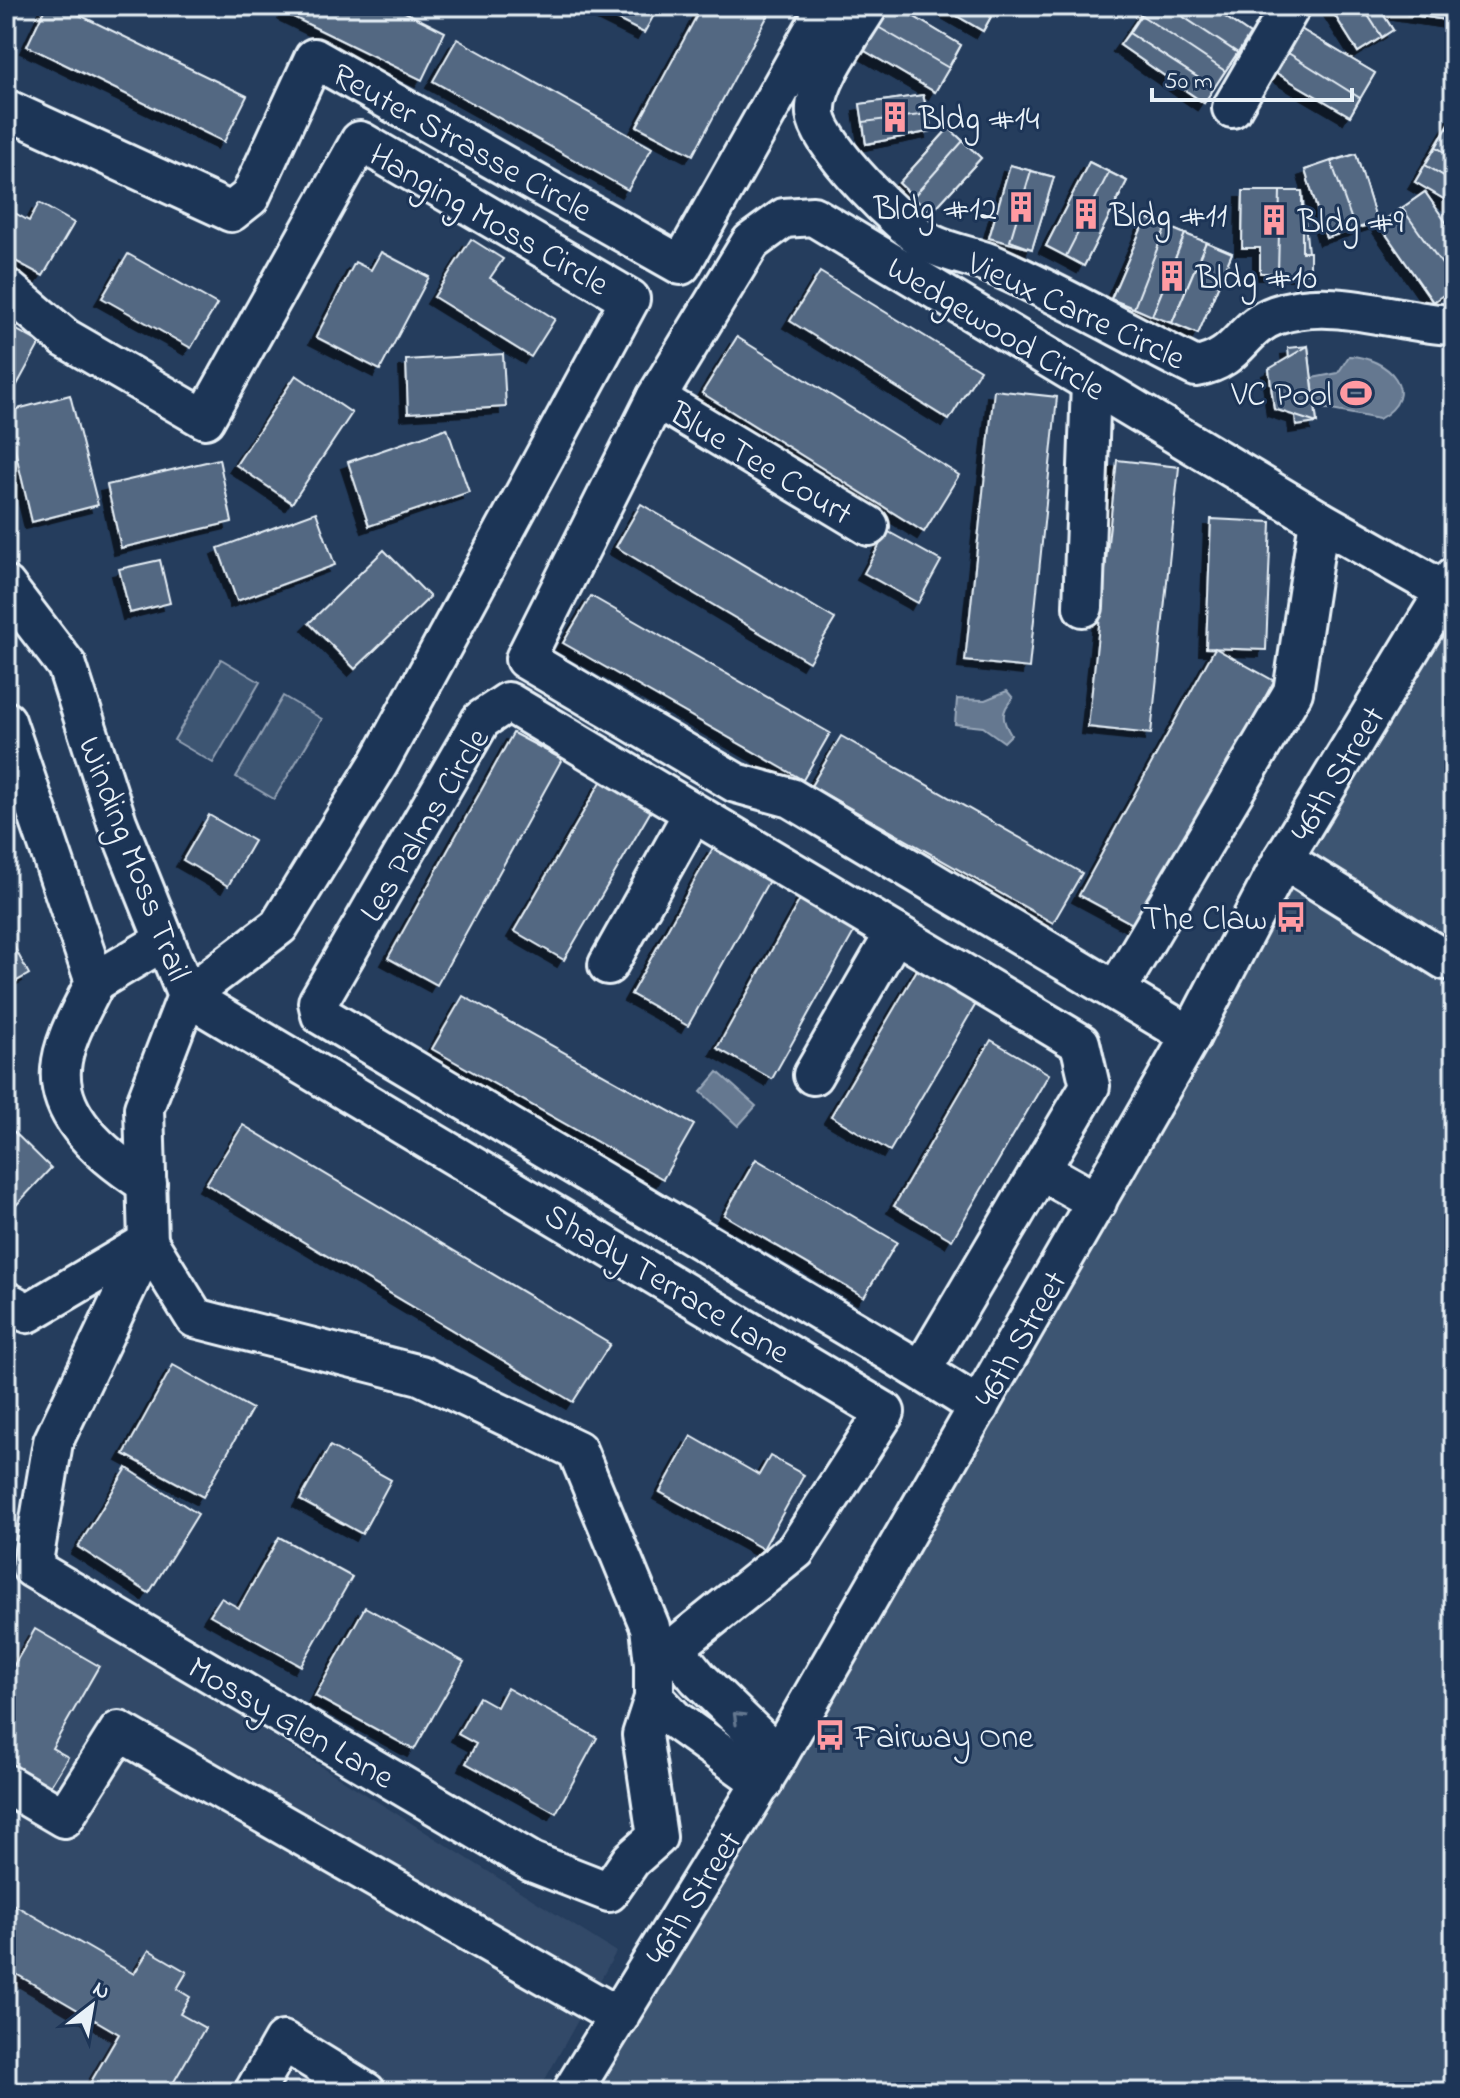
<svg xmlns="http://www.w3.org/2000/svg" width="1460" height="2098" viewBox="0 0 1460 2098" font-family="'Indie Flower',sans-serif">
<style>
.built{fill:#334a68}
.green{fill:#3e5472;stroke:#93a2b5;stroke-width:2}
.water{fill:#657890;stroke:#99a8ba;stroke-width:2}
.building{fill:#536782;stroke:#e8f1f8;stroke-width:2;filter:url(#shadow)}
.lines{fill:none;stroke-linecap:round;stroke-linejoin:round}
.minor-casing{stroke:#e8f1f8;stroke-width:44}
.minor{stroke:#1d3557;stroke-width:38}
.oneway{stroke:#64778f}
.labels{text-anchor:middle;stroke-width:6;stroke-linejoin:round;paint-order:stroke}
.poi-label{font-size:34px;fill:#e8f1f8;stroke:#1d3557;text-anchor:start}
.street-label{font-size:34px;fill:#e8f1f8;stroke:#1d3557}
</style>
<defs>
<filter id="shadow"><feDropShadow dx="-7" dy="7" stdDeviation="0" flood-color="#0009"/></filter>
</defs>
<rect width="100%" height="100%" fill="#253d5d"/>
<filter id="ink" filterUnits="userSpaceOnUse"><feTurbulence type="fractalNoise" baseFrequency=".0125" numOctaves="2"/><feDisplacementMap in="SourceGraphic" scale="16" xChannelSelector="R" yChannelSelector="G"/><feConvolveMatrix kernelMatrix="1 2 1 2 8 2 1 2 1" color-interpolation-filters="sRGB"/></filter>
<g filter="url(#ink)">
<polygon class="built" points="6,1568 616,1952 538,2092 6,2092"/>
<g class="green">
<polygon points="1454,598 1454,2092 597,2092"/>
<polygon points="221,659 260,682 213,763 174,740"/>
<polygon points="283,696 322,719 274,799 236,777"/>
</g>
<g class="water">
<path d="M1349,356C1388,357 1424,394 1379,419L1315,407L1312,378L1338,373Z"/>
<path d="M1007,691L1013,698C1000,712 1002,720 1011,735L1004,742L983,727L955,724L957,699L985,700Z"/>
<polygon points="718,1072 756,1106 738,1126 701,1092"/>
</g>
<g class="building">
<polygon points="46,6 61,6 247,96 224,142 27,46"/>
<polygon points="288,6 393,6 445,32 422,80 285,13"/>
<polygon points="590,6 659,6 644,33"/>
<polygon points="702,6 773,6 693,155 637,126"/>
<polygon points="890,6 896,6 961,45 949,68 878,27"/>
<polygon points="890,6 896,6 961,45 935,92 865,51"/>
<polygon points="940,6 997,6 983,31"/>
<polygon points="940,6 997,6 983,31"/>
<polygon points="1147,6 1167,6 1238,53 1225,71 1141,15"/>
<polygon points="1147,6 1209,6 1250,34 1204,103 1120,45"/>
<polygon points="1167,6 1209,6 1250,34 1238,53"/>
<polygon points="1329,6 1362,6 1382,37 1358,52"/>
<polygon points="1329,6 1378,6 1393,30 1358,52"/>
<polygon points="1362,6 1378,6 1393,30 1382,37"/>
<polygon points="1393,6 1421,6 1420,16 1392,12"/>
<polygon points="1393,6 1454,6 1453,21 1392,12"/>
<polygon points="1421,6 1454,6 1453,21 1420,16"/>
<polygon points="1141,15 1225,71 1214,88 1129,33"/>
<polygon points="878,27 949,68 935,92 865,51"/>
<polygon points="1299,28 1375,73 1360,98 1285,51"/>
<polygon points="1299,28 1375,73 1350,116 1273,71"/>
<polygon points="1129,33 1214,88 1204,103 1120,45"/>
<polygon points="457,39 652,148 628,190 433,81"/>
<polygon points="1285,51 1360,98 1350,116 1273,71"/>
<polygon points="923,95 928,114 863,122 860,104"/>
<polygon points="923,95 932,131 866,144 860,104"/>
<polygon points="928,114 932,131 866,144 863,122"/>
<polygon points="1454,115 1454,205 1415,182"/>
<polygon points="949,128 963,141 913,197 899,183"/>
<polygon points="949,128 981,158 931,213 899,183"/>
<polygon points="1447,128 1454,133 1454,158 1436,147"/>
<polygon points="963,141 981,158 931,213 913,197"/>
<polygon points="1436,147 1454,158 1454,182 1425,165"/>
<polygon points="1356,154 1377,222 1355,229 1331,161"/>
<polygon points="1356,154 1377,222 1326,238 1305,170"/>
<polygon points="1331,161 1355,229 1326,238 1305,170"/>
<polygon points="1089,162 1109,172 1066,256 1046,246"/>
<polygon points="1089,162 1127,181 1084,266 1046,246"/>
<polygon points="1010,165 1031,171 1010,241 989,238"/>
<polygon points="1010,165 1054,177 1032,249 989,238"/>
<polygon points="1425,165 1454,182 1454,205 1415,182"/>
<polygon points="1031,171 1054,177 1032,249 1010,241"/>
<polygon points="1109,172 1127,181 1084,266 1066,256"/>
<polygon points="1243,191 1280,194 1278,273 1260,273 1260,248 1242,248"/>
<polygon points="1243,191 1302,191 1310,273 1260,273 1260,248 1242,248"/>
<polygon points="1280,191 1302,191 1302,252 1310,252 1310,273 1278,273"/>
<polygon points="1425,192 1454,234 1454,281 1402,208"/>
<polygon points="1425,192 1454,234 1454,288 1433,302 1379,224"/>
<polygon points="39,203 74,223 43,276 6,256 6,208 29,221"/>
<polygon points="1402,208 1454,281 1454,288 1433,302 1379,224"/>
<polygon points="1146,218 1166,226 1134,308 1111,299"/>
<polygon points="1146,218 1232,253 1198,334 1111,299"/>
<polygon points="1166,226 1185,234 1152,316 1134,308"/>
<polygon points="1185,234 1206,242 1172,323 1152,316"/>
<polygon points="471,239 503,259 490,278 555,319 531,357 434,297"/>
<polygon points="1206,242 1232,253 1198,334 1172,323"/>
<polygon points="381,252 429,277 380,370 316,337 355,262 371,270"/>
<polygon points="128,254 217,304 191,348 102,298"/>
<polygon points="820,272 980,370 949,420 790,321"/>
<polygon points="6,324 40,343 11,396 6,392"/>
<polygon points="737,337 959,475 924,532 702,393"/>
<polygon points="1308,346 1317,423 1296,426 1294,406 1274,409 1269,369 1290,367 1288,348"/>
<polygon points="1308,346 1317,423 1274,409 1269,369"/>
<polygon points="503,354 506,407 408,413 406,360"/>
<polygon points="296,375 352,413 292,503 236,465"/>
<polygon points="994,390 1057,397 1029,668 965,661"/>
<polygon points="70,395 98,505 32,522 6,412"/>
<polygon points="447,428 469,492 369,526 348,462"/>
<polygon points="219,459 232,522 121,548 107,485"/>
<polygon points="1117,460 1179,467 1151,734 1088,727"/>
<polygon points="641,504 835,619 809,662 616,547"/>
<polygon points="316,512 335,565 237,601 218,548"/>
<polygon points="1211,519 1271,522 1266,650 1206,648"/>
<polygon points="887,531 941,561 918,603 864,573"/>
<polygon points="384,550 430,597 355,669 309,623"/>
<polygon points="160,560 170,603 130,613 119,569"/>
<polygon points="591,596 830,733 803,780 563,643"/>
<polygon points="1215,648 1274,681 1138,927 1079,895"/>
<polygon points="513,733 562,759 437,985 388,958"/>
<polygon points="841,736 1082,873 1053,923 811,786"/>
<polygon points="602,780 652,809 564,960 514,931"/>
<polygon points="209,815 254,841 228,886 183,860"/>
<polygon points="714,846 771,877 688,1026 631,994"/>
<polygon points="803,894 858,925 772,1079 717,1048"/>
<polygon points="6,932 29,974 6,987"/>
<polygon points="921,963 980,997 890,1151 831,1116"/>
<polygon points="463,996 694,1125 663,1179 432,1049"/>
<polygon points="991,1040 1049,1074 952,1240 894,1206"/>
<polygon points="6,1124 51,1168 6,1216"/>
<polygon points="243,1125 610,1344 573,1402 206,1184"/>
<polygon points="756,1159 897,1242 864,1297 724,1215"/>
<polygon points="173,1365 252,1409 203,1497 124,1454"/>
<polygon points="691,1436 759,1475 770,1456 804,1475 763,1549 660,1492"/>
<polygon points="330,1446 391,1480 362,1534 300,1500"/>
<polygon points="127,1468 198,1514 149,1593 78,1547"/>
<polygon points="279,1537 352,1577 301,1666 210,1615 221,1598 239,1608"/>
<polygon points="365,1607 464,1662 414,1750 315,1696"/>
<polygon points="35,1629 99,1666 52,1748 68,1757 48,1790 6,1766 6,1679"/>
<polygon points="507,1688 597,1738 556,1813 466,1763 476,1744 458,1734 479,1697 497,1707"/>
<polygon points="6,1900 134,1974 149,1950 187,1972 177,1989 190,1997 180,2014 205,2028 168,2092 85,2092 119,2034 6,1968"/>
</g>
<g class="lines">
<defs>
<g id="minor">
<path d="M868,6C852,33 813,83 816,114C819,146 902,228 931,244C949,253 970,256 989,263C1059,293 1127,333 1196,367C1240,359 1240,328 1276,315C1335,295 1396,323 1454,325"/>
<polyline points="1232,108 1291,6"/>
<polyline points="6,109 231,212 250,197 314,58 681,265 827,6"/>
<polyline points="6,288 65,338 205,419 360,141 630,299 379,763 279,926 187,996 885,1412 796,1550 654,1664 654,1698 642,1735 657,1837 631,1860 609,1892 532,1862 32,1568 53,1442 148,1242 144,1108 187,996 117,822 67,666 6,586"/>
<polyline points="656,398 869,526"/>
<polyline points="1083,607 1091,383"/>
<polygon points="508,702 1080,1043 1090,1086 926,1363 915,1367 321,1015 318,1002 481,720"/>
<path d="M6,721L95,982C83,1008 63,1039 61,1069C57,1120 109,1160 147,1184"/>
<polyline points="1283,859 1445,960"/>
<polyline points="608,965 693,813"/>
<polyline points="95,982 165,940"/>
<polyline points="1116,991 1293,692 1319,520"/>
<polyline points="1191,1036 791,798 736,783 525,659 656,398 751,242 784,218 813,216 1319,520 1446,592"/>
<polyline points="813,1075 895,933"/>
<polyline points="1040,1170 1097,1202"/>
<polyline points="148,1242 195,1318 420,1375 577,1450 650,1627 654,1664"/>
<polyline points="6,1301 28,1313 148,1242"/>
<polyline points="915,1367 979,1407"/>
<polyline points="673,1647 698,1678 778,1756"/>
<polyline points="654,1698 675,1720 763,1783"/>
<polyline points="6,1784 64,1818 119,1731 619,2017"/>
<polyline points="254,2092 283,2041 366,2092"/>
<polyline points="572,2092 778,1756 1191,1036 1283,859 1454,577"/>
</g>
</defs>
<use href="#minor" class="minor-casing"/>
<use href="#minor" class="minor"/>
</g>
<defs><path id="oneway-chevron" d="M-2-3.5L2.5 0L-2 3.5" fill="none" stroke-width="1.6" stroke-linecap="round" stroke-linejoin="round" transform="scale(2)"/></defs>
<use class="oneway" href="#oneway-chevron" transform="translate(738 1717) rotate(-136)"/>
</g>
<defs>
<symbol id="building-bare" viewBox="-9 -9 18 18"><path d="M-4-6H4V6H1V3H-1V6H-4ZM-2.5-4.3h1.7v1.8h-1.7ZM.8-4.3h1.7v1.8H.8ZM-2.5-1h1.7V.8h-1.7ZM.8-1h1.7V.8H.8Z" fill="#ff9aa2" stroke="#1d3557" stroke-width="2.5" paint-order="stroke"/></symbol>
<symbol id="stadium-bare" viewBox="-9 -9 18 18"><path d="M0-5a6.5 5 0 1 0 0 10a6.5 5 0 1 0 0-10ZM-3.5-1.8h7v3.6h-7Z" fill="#ff9aa2" stroke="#1d3557" stroke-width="2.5" paint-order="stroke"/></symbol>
<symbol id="bus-bare" viewBox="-9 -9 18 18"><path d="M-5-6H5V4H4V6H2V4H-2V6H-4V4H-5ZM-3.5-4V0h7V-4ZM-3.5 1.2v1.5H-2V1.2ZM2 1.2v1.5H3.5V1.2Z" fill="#ff9aa2" stroke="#1d3557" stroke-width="2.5" paint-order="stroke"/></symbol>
</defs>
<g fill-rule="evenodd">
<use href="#building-bare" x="873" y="95" width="44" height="44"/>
<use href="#building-bare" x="999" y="185" width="44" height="44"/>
<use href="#building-bare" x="1064" y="192" width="44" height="44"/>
<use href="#building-bare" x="1252" y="198" width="44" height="44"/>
<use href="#building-bare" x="1150" y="254" width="44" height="44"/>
<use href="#stadium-bare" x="1334" y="371" width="44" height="44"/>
<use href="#bus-bare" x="1269" y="895" width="44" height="44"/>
<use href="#bus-bare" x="808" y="1713" width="44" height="44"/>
</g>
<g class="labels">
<g class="poi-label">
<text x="919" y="129">Bldg #14</text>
<text x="997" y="219" text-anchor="end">Bldg #12</text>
<text x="1110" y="226">Bldg #11</text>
<text x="1298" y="232">Bldg #9</text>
<text x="1196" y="288">Bldg #10</text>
<text x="1332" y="405" text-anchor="end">VC Pool</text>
<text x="1267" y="929" text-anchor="end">The Claw</text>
<text x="854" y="1747">Fairway One</text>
</g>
<g class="street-label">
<text transform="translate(463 141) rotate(29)" y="12">Reuter Strasse Circle</text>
<text transform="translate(490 218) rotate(30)" y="12">Hanging Moss Circle</text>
<text transform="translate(1077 309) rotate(25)" y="12">Vieux Carre Circle</text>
<text transform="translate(997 327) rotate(31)" y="12">Wedgewood Circle</text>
<text transform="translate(762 462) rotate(31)" y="12">Blue Tee Court</text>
<text transform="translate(1336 773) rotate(-59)" y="12">46th Street</text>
<text transform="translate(423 824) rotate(-59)" y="12">Les Palms Circle</text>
<text transform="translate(136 858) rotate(69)" y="12">Winding Moss Trail</text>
<text transform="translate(668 1282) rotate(31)" y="12">Shady Terrace Lane</text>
<text transform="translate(1019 1338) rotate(-60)" y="12">46th Street</text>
<text transform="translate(292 1721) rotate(30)" y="12">Mossy Glen Lane</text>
<text transform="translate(692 1897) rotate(-58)" y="12">46th Street</text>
</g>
</g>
<rect width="1460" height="2098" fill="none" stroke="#1d3557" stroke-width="32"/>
<rect x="16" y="16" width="1428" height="2066" fill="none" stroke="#e8f1f8" stroke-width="3" filter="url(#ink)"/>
<g transform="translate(92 2006) rotate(31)" stroke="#1d3557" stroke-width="6" paint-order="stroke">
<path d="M0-6L14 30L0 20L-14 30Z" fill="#e8f1f8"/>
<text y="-12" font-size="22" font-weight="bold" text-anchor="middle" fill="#e8f1f8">N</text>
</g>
<path d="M1152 88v12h200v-12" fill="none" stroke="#e8f1f8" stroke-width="4"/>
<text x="1164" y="88" font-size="24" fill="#e8f1f8" stroke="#1d3557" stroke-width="6" paint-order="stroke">50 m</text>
</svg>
